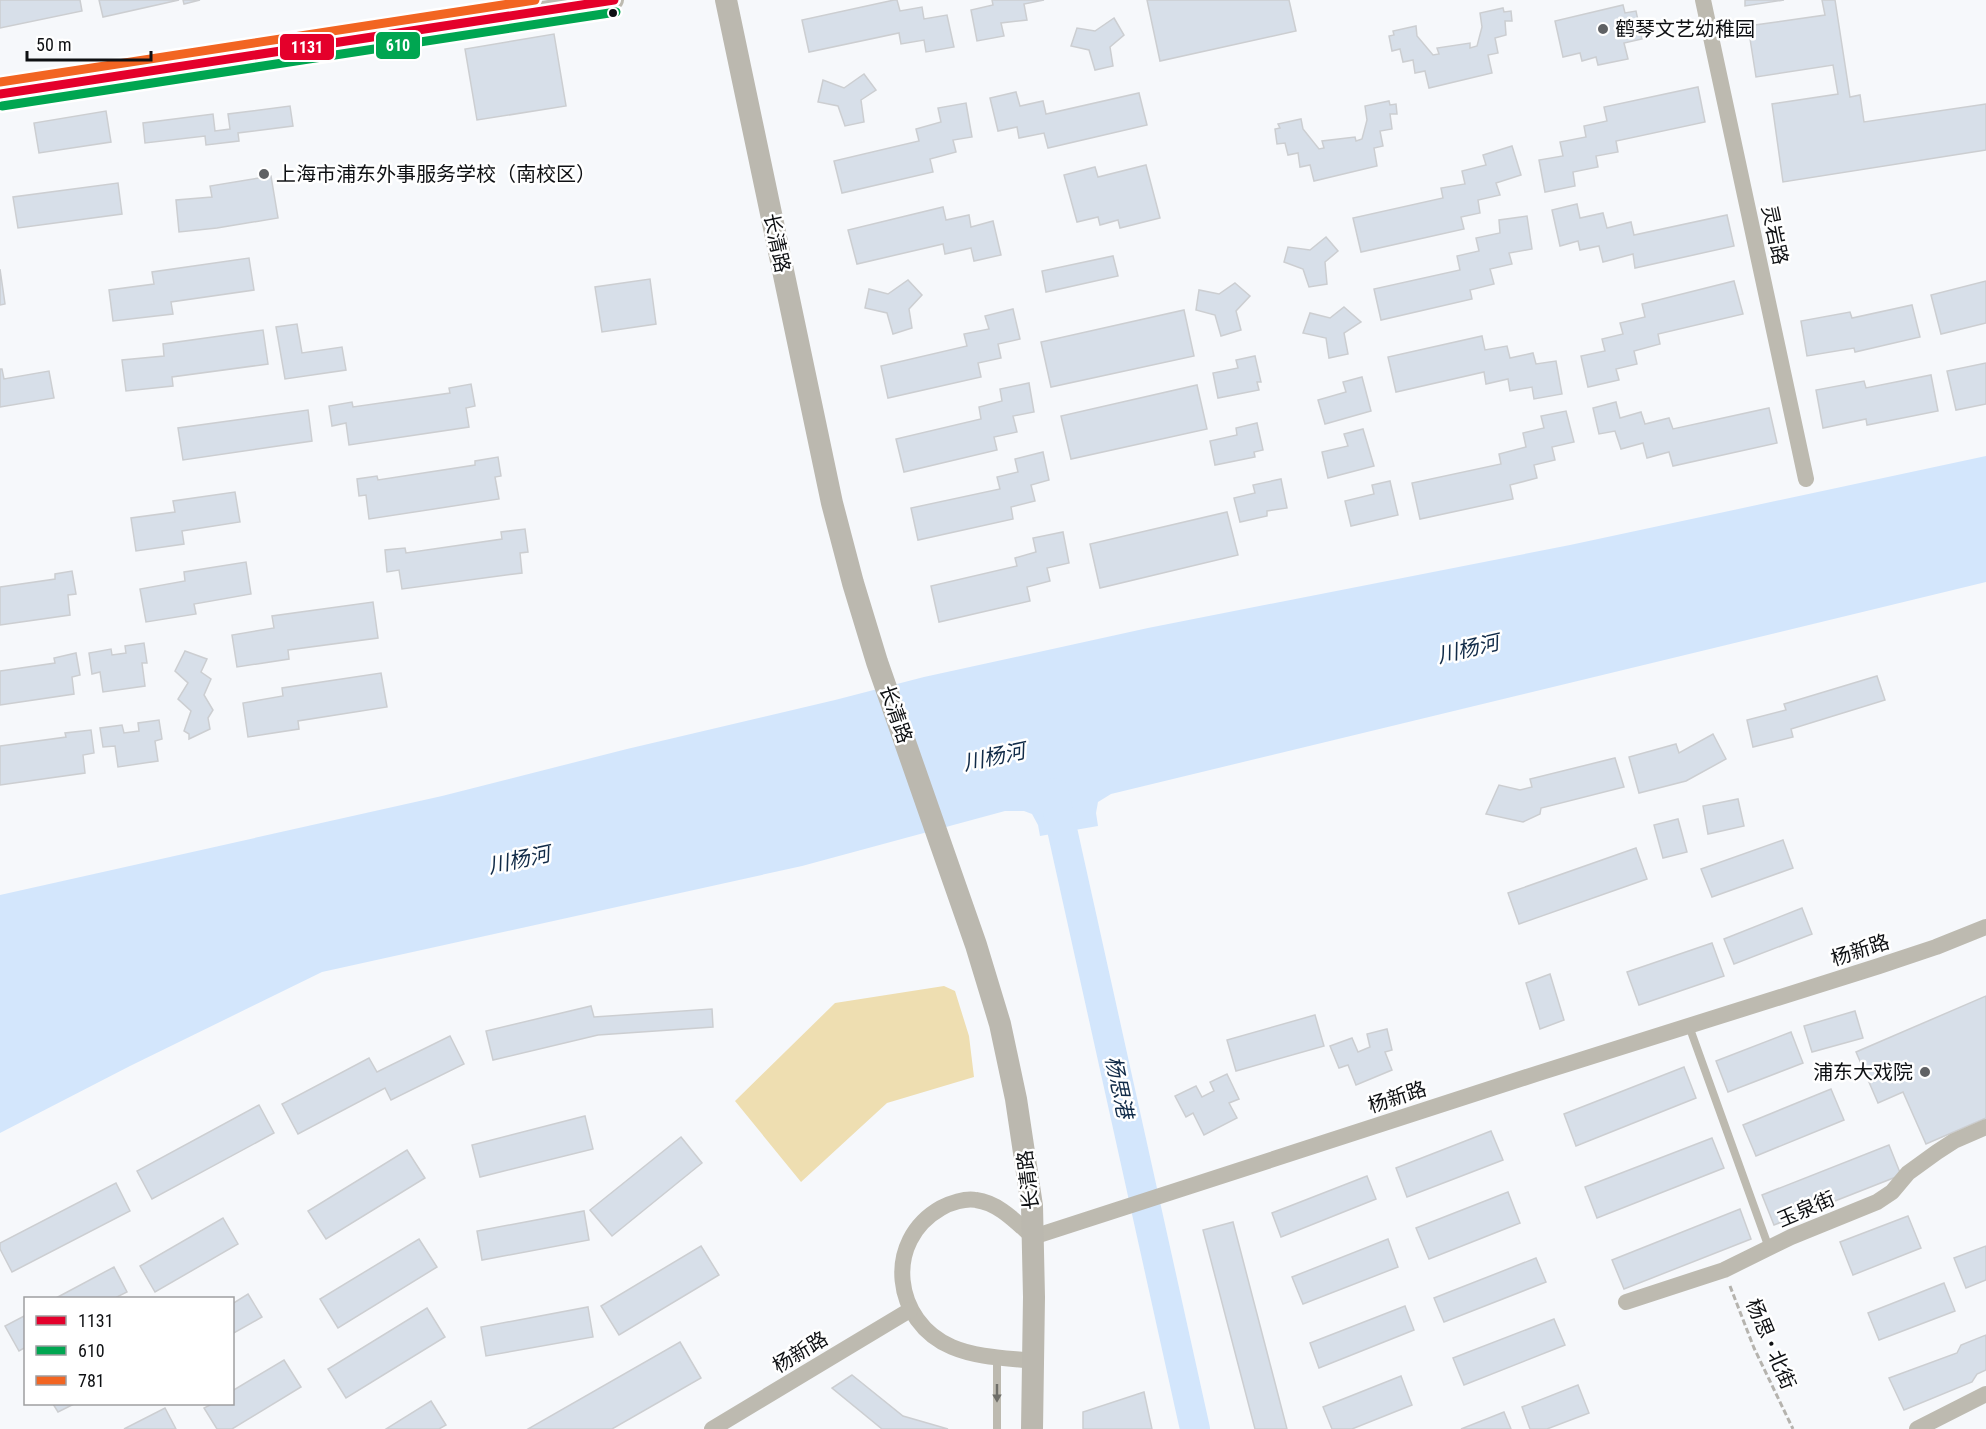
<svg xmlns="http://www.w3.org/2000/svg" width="1986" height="1429" viewBox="0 0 1986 1429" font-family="'Roboto Condensed','Noto Sans SC',sans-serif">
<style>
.green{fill:#eedeb1}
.water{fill:#d3e6fc}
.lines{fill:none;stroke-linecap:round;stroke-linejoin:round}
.river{stroke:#d3e6fc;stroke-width:30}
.building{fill:#d7dfe9;stroke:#ccced1;stroke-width:1.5}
.path{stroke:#b5b3ae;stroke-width:3;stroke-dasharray:6 3;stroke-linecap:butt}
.service{stroke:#bdbab0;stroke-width:8}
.minor{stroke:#bdbab0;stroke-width:16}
.tertiary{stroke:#bdbab0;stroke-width:20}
.secondary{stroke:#bbb8af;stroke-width:22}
.bus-1-casing{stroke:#fff;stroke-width:14}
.bus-2-casing{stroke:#fff;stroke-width:14}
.bus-3-casing{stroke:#fff;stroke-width:14}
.bus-1{stroke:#e4002b;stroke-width:9}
.bus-2{stroke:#00a651;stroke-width:9}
.bus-3{stroke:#f26522;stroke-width:9}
.oneway{fill:#6e6e69}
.bus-dot{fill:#0e1013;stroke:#fff;stroke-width:2}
.poi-dot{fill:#5f6164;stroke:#fff;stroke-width:2}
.labels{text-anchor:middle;stroke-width:5;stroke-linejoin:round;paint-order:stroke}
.poi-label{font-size:20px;fill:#0e1013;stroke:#fff;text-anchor:start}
.street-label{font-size:20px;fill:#0e1013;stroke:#fff}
.water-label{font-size:21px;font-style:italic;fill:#112b48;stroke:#fff}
.line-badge{stroke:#fff;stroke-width:2}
.badge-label{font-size:16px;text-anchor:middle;font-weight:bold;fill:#fff}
</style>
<rect width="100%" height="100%" fill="#f6f8fb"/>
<polygon class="green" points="944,986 955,991 969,1036 974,1077 887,1103 801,1182 735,1101 835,1003"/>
<polygon class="water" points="1986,456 1986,582 1111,794 1098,802 1096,813 1098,826 1040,836 1038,825 1032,814 1024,811 1005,811 802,866 322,972 130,1066 0,1133 0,895 442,796 627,749 835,700 924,677 1148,628 1570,545"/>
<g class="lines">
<polyline class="river" points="1054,793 1195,1429"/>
</g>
<g class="building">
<polygon points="0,0 80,0 82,11 0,28"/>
<polygon points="99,0 179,0 103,17"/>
<polygon points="183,0 200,0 184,4"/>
<polygon points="894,0 897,0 900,11 922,7 924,19 947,15 954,47 926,52 924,40 901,44 899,33 809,52 802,20"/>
<polygon points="992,0 1044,0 1024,4 1027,20 1001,23 1004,36 977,41 971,10 993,5"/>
<polygon points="1147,0 1289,0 1296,31 1160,61"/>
<polygon points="1745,0 1784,0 1745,6"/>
<polygon points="1822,0 1835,0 1850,97 1860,95 1864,122 1986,104 1986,150 1783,182 1772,104 1838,94 1833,65 1756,77 1748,26 1825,15"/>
<polygon points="1623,5 1625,13 1636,11 1642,39 1624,43 1628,59 1598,65 1596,57 1582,61 1580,53 1563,57 1555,21"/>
<polygon points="1503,8 1504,12 1511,11 1512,21 1505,21 1506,35 1495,38 1498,53 1488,55 1492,73 1429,88 1425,71 1415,73 1413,60 1403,62 1400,49 1392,51 1389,36 1394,35 1393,31 1416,26 1417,36 1433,55 1439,54 1437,48 1470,43 1470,48 1477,46 1482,27 1480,13"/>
<polygon points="1114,18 1124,35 1110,47 1113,66 1095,70 1089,50 1071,46 1077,28 1095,31"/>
<polygon points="554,34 566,106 477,120 465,49"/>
<polygon points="864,74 876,90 861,100 864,122 845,126 838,106 818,102 823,80 844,88"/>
<polygon points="1698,87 1705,122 1616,141 1618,152 1596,156 1598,167 1573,172 1575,186 1545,192 1539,160 1563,156 1560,142 1586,137 1584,126 1607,121 1604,107"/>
<polygon points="1016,92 1020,106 1043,101 1046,114 1139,93 1147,125 1048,148 1044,133 1019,138 1017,127 998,131 990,98"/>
<polygon points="1389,101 1390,105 1396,104 1397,114 1390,114 1392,129 1380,131 1383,146 1374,148 1377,166 1314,181 1310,165 1300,167 1298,153 1288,155 1285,143 1277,144 1275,129 1280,128 1278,124 1301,119 1303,129 1319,149 1324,148 1322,141 1355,137 1356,141 1362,139 1367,120 1365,106"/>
<polygon points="966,103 972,137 953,140 956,152 930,159 933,172 842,193 834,161 919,141 916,129 941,122 938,108"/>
<polygon points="290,106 293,126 238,133 239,141 206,145 205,136 145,143 143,123 213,114 215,131 230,129 228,114"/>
<polygon points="106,111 111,142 39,153 34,123"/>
<polygon points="1512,146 1521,175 1496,183 1500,195 1478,200 1480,213 1461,217 1464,229 1361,252 1353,218 1443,198 1441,188 1465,184 1462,171 1486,165 1483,155"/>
<polygon points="1146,165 1160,218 1120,228 1118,220 1100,225 1098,217 1077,222 1064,175 1095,167 1098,177"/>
<polygon points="271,176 278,218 217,228 179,232 176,200 212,197 210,186"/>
<polygon points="118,183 122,214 18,228 13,197"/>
<polygon points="1577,204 1580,218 1603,213 1607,228 1631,222 1634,235 1727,215 1734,246 1635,268 1633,254 1603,262 1599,246 1580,250 1578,241 1560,246 1552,210"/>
<polygon points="943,207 946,220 969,215 971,227 993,221 1001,255 974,261 971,248 945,254 943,244 857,264 848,230"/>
<polygon points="1527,216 1532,249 1509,253 1512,264 1490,269 1494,284 1470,290 1472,299 1381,320 1374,289 1460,270 1457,256 1479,251 1476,238 1500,233 1499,220"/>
<polygon points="1326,237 1338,251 1325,262 1327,284 1309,287 1303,269 1284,262 1288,247 1310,250"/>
<polygon points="1113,256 1118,276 1046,292 1042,271"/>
<polygon points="249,258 254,290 171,302 173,314 113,321 109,290 154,284 152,272"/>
<polygon points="0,269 5,304 0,305"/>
<polygon points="650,279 656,324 602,332 595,287"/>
<polygon points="908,280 922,295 909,309 912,328 893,334 887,313 865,308 869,289 888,294"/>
<polygon points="1734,281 1743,314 1658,334 1660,344 1634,351 1637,364 1616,369 1619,380 1588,387 1581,356 1605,351 1602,339 1623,334 1620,323 1645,317 1642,304"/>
<polygon points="1986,281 1986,323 1941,334 1931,295"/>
<polygon points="1235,283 1250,296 1236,311 1241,330 1221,336 1215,315 1196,310 1199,290 1219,294"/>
<polygon points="1912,305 1920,337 1855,352 1854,348 1807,356 1801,321 1850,312 1852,318"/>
<polygon points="1344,307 1361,322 1344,333 1348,354 1329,358 1326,338 1303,333 1310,313 1330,318"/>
<polygon points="1013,309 1020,339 998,344 1001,358 978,363 981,377 888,398 881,366 967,346 964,334 989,329 985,316"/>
<polygon points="1184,310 1194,356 1051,387 1041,342"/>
<polygon points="297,324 302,353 342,347 346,370 285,379 276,327"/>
<polygon points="263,330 268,364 172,377 173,386 126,391 122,360 164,356 163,344"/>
<polygon points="1482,336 1485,350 1507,346 1510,358 1533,353 1536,364 1556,361 1562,394 1534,399 1532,387 1510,391 1508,379 1486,384 1484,372 1396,392 1388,357"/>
<polygon points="1255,356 1261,382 1257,382 1259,390 1218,398 1213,373 1238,368 1236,360"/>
<polygon points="1986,363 1986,404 1956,410 1947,371"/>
<polygon points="0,369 2,369 4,379 49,371 54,398 0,407"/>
<polygon points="1931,375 1938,411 1867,425 1866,419 1823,428 1816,390 1864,381 1866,388"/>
<polygon points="1362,377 1371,411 1325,424 1318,400 1346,392 1343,382"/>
<polygon points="1029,383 1034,412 1013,416 1017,432 994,437 997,450 904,472 896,439 981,419 979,407 1002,401 1000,389"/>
<polygon points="471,384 475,406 466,408 469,427 349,445 346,423 332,426 329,406 352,402 353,407 450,393 449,388"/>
<polygon points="1197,385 1207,429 1071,459 1061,416"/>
<polygon points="1616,402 1620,418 1641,412 1645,424 1669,418 1673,429 1769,408 1777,443 1673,466 1669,452 1647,458 1643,443 1621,449 1615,431 1599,434 1593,408"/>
<polygon points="308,410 312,441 183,460 178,428"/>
<polygon points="1566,411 1574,442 1552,447 1555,460 1534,465 1537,478 1510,485 1513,499 1420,519 1412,483 1501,464 1499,454 1526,447 1523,433 1544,428 1541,416"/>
<polygon points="1257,423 1263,450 1254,452 1255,457 1215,465 1210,441 1237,435 1236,428"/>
<polygon points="1363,429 1374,466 1328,478 1322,452 1348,446 1344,434"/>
<polygon points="1043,452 1049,480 1031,485 1035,501 1011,507 1013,519 918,540 911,508 1000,489 997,477 1018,472 1015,459"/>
<polygon points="498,457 501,476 495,477 499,499 369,519 366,495 359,496 357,479 377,476 378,480 475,465 475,461"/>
<polygon points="1281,479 1287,508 1267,511 1267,516 1240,522 1234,498 1255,493 1253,485"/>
<polygon points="1390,481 1398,515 1351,526 1345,501 1374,494 1372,485"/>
<polygon points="235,492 240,522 182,531 184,544 136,551 131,518 175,512 173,501"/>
<polygon points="1227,512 1238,555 1100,588 1090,544"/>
<polygon points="525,529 528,552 520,553 522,573 402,589 399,570 387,572 385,550 405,548 406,553 502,539 501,532"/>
<polygon points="1063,532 1069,563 1047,568 1050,581 1027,587 1030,601 939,622 931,586 1017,566 1015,558 1036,552 1033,538"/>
<polygon points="246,562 251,594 194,604 196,614 146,622 140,589 185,581 184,572"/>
<polygon points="72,571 76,594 68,595 70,615 0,625 0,587 55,579 55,574"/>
<polygon points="373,602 378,638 288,650 289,659 237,667 232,635 274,628 272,616"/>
<polygon points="144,643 147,663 142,663 145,686 103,692 100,672 92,674 89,653 111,649 112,655 126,653 125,646"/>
<polygon points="185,651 207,659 201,672 211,679 204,695 213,710 208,718 210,729 189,739 189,734 184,731 191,711 178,699 188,683 175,671"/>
<polygon points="76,653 80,675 72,677 74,694 0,705 0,671 55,663 54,658"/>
<polygon points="381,673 387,707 298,721 299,729 248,737 243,703 283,696 282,688"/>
<polygon points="1877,676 1885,700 1791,729 1793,737 1753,747 1747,720 1786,710 1784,704"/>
<polygon points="159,720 162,739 155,741 158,761 118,767 115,746 103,747 100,728 122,725 124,733 139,731 138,723"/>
<polygon points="91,730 94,753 83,755 85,773 0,785 0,746 66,737 65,733"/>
<polygon points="1713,734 1726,759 1686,781 1639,793 1629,757 1676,744 1679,753"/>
<polygon points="1615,758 1624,787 1541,808 1540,814 1523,822 1486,814 1499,785 1520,790 1532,787 1530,779"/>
<polygon points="1738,799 1744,826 1708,834 1703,806"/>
<polygon points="1678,819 1687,852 1663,858 1654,825"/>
<polygon points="1783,840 1793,868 1712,897 1701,869"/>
<polygon points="1636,848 1647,879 1519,924 1508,893"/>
<polygon points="1802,908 1812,934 1734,964 1724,939"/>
<polygon points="1712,943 1724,976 1639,1005 1627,972"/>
<polygon points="1550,974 1564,1020 1540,1029 1526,983"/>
<polygon points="1986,996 1986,1118 1926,1144 1903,1092 1878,1103 1856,1052"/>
<polygon points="591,1006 594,1017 712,1009 713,1027 598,1035 493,1060 486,1031"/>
<polygon points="1855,1011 1863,1038 1812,1052 1804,1026"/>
<polygon points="1315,1015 1324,1046 1236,1071 1227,1040"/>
<polygon points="1387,1029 1392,1050 1385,1052 1392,1070 1356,1085 1348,1065 1339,1068 1330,1046 1352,1038 1358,1052 1370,1047 1367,1034"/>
<polygon points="1791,1032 1803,1063 1728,1092 1716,1061"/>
<polygon points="450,1036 464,1064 391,1100 385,1088 298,1134 282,1104 369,1058 377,1072"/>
<polygon points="1684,1067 1696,1098 1576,1146 1564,1114"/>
<polygon points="1227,1074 1239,1099 1229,1103 1237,1118 1204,1135 1193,1113 1186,1117 1175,1096 1196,1086 1202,1097 1214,1091 1210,1082"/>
<polygon points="1831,1089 1844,1120 1756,1156 1743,1125"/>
<polygon points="259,1105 274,1133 152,1199 137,1171"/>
<polygon points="585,1116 593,1149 480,1177 472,1145"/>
<polygon points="1491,1131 1503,1160 1407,1197 1396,1168"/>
<polygon points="681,1137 702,1163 612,1236 590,1210"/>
<polygon points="1712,1138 1724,1168 1597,1218 1585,1187"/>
<polygon points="1889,1145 1901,1175 1774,1225 1762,1195"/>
<polygon points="407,1150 425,1178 326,1239 308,1211"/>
<polygon points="1367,1176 1376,1199 1281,1237 1272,1213"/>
<polygon points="116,1183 130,1211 12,1272 0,1249 0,1243"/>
<polygon points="1508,1192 1520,1223 1429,1259 1416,1228"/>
<polygon points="1740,1209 1751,1239 1624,1289 1612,1260"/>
<polygon points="584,1211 589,1240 482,1260 477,1231"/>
<polygon points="1908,1216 1921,1248 1853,1275 1840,1242"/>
<polygon points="223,1218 238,1244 155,1292 140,1266"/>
<polygon points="1233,1222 1287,1429 1255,1429 1203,1230"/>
<polygon points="419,1239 437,1267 338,1328 320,1299"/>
<polygon points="1388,1239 1398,1267 1303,1304 1292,1277"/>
<polygon points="701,1246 719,1275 619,1335 601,1306"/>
<polygon points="1986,1246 1986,1280 1966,1288 1954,1258"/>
<polygon points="1536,1258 1546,1282 1444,1322 1434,1298"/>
<polygon points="114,1267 127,1292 115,1298 56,1298"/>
<polygon points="1944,1283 1955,1311 1879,1340 1868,1313"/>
<polygon points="248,1294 262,1317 232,1334 232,1304"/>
<polygon points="1405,1306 1414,1330 1319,1368 1310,1343"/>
<polygon points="588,1307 593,1337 486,1356 481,1327"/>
<polygon points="427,1308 445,1337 346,1398 328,1369"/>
<polygon points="26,1315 26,1347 19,1351 5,1326"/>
<polygon points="1554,1319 1565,1345 1464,1385 1453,1358"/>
<polygon points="1986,1335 1986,1370 1977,1374 1972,1382 1904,1410 1889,1378 1957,1353 1961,1345"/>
<polygon points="680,1342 701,1378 612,1429 528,1429"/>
<polygon points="284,1360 301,1387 232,1429 217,1429 204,1408 212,1404 232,1404 232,1391"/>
<polygon points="852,1375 903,1416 948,1429 882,1429 832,1388"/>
<polygon points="1401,1376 1412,1405 1352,1429 1332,1429 1323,1407"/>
<polygon points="1578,1385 1589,1413 1547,1429 1530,1429 1522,1407"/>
<polygon points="1144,1392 1152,1429 1083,1429 1083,1412"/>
<polygon points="431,1401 446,1425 439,1429 386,1429"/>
<polygon points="53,1404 74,1404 58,1412"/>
<polygon points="165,1408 176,1429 124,1429"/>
<polygon points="1504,1412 1511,1429 1461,1429"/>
</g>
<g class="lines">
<polyline class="path" points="1730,1286 1754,1348 1793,1429"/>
<g class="service">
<polyline points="1689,1026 1769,1248"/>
<polyline points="997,1429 997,1357"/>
</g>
<g class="minor">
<polyline points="1703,0 1806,479"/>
<polyline points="1626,1302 1724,1270 1791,1237 1877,1202 1892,1192 1908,1173 1937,1152 1954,1141 1986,1127"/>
<path d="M1034,1361C1007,1358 978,1358 952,1347C893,1322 883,1241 941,1208C950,1203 965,1198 976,1200C999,1203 1016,1222 1033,1237L1539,1073L1879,966L1936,947L1986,927"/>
<polyline points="712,1429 910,1310"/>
<polyline points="1917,1429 1986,1394"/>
</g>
<polyline class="tertiary" points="0,94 614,0"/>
<polyline class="secondary" points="726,0 832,503 853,583 877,662 976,945 1000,1024 1016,1099 1032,1206 1034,1297 1032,1429"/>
<defs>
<polyline id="bus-1" points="0,94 614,0"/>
<polyline id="bus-2" points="2,106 616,12"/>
<polyline id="bus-3" points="0,82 535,0"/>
</defs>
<use href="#bus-1" class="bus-1-casing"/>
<use href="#bus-2" class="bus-2-casing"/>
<use href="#bus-3" class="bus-3-casing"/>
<use href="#bus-1" class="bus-1"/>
<use href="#bus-2" class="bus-2"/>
<use href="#bus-3" class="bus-3"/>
</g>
<defs><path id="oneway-solid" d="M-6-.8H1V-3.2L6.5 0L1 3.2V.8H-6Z" transform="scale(1.5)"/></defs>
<use class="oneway" href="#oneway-solid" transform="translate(997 1393) rotate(90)"/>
<circle class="bus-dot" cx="613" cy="13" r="5"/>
<g class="poi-dot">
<circle cx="1603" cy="29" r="6"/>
<circle cx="264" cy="174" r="6"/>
<circle cx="1925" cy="1072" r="6"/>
</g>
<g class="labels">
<g class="poi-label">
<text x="1615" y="36">鹤琴文艺幼稚园</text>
<text x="276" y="181">上海市浦东外事服务学校（南校区）</text>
<text x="1913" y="1079" text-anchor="end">浦东大戏院</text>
</g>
<g class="street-label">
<text transform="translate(1775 235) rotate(78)" y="7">灵岩路</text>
<text transform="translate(777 243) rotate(78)" y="7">长清路</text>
<text transform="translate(896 714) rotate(71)" y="7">长清路</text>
<text transform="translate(1860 950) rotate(-18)" y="7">杨新路</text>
<text transform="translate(1397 1097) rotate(-18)" y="7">杨新路</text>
<text transform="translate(1028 1180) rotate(-97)" y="7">长清路</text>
<text transform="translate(1806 1209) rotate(-23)" y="7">玉泉街</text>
<text transform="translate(1771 1344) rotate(67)" y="7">杨思 • 北街</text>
<text transform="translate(800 1352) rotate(-31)" y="7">杨新路</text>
</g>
<g class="water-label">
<text transform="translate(1468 649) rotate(-13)" y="7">川杨河</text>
<text transform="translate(994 757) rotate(-12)" y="7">川杨河</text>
<text transform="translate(519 860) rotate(-12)" y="7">川杨河</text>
<text transform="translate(1119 1087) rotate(78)" y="7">杨思港</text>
</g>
</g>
<g class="line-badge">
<rect x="375" y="31" width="46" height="29" rx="6" fill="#00a651"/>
<rect x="279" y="33" width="56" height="28" rx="6" fill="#e4002b"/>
</g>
<g class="badge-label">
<text x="398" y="51">610</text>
<text x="307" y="53">1131</text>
</g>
<rect x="24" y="1297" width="210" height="108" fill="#ffffff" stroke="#9f9fa1" stroke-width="1.5"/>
<rect x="36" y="1316" width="30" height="9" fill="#e4002b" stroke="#9f9fa1" stroke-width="1.5"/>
<text x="78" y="1327" font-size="18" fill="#0e1013">1131</text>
<rect x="36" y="1346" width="30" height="9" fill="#00a651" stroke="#9f9fa1" stroke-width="1.5"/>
<text x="78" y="1357" font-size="18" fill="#0e1013">610</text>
<rect x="36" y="1376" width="30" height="9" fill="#f26522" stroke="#9f9fa1" stroke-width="1.5"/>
<text x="78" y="1387" font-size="18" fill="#0e1013">781</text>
<path d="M27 51v9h124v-9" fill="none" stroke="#0e1013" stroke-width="3"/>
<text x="36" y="51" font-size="18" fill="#0e1013" stroke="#ffffff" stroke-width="4.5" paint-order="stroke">50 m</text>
</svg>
